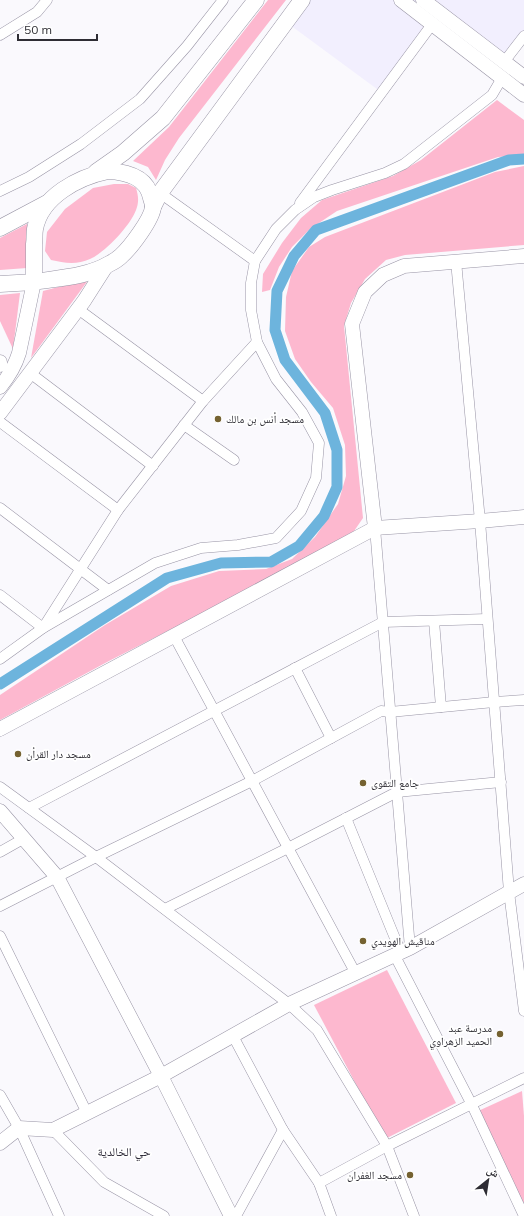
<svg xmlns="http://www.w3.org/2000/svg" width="524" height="1216" viewBox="0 0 524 1216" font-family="Mulish,'Noto Naskh Arabic',sans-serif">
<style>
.built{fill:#f2effe}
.green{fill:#fdb8cf}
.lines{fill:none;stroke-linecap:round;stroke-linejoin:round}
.canal{stroke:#6db4dd;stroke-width:11}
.street-casing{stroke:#9894a5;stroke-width:11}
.secondary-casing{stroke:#9894a5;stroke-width:15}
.primary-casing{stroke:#9894a5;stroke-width:17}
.street{stroke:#fff;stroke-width:10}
.secondary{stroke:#fff;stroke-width:14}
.primary{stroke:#fff;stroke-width:16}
.poi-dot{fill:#756231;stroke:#fff;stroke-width:1.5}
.labels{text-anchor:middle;stroke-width:3.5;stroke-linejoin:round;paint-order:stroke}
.poi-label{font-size:11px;fill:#2e2d34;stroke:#fff;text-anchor:start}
.neighbourhood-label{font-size:12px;fill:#2c2937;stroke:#fff}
</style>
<rect width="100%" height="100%" fill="#faf9fd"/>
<polygon class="built" points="302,0 524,0 524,36 504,62 433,23 381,92 286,22"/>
<g class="green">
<polygon points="268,0 286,0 179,138 165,160 156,180 148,167 133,161 169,127"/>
<polygon points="497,100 524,120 524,155 498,157 337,211 310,229 292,247 279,267 270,290 262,292 263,274 282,243 301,218 322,200 393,176 421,160"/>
<polygon points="524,166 524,245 405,255 386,260 365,279 351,303 344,326 363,518 352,534 275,576 107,662 0,720 0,695 105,625 171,586 219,571 266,569 292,559 315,537 338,504 346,476 345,445 333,408 311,382 295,359 285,331 286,297 292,271 309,247 325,237 495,172"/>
<path d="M114,184H128L136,188C138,195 139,200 137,207C133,223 106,252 90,259C77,265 64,263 51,260L45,251L47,232L65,209L93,188Z"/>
<polygon points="27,224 27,268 0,270 0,238"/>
<polygon points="89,279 31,358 43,291"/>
<polygon points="20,293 13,349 0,321 0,295"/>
<polygon points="387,970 456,1103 385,1139 314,1005"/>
<polygon points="522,1091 524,1116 524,1202 523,1203 476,1112"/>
</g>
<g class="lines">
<polyline class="canal" points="0,684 167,578 221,563 271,562 299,546 324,516 337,487 337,450 325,413 285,360 275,330 277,291 294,256 316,230 509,160 524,159"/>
<defs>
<g id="street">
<polyline points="0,35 37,12 47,0"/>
<polyline points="504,62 524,36"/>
<polyline points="0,191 29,177 81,144 140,99 187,46 223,0"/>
<polyline points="160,193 255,261"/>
<polyline points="300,203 433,23"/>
<polyline points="456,261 480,521 509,892 524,1011"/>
<polyline points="78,309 203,401"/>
<polyline points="30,373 153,466"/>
<polyline points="0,422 118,510"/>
<polyline points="184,425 234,460"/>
<polyline points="0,508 108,590"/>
<polyline points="375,528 410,948"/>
<polyline points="0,595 43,628 118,510 203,401 257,342"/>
<polyline points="434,621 441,707"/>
<polyline points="174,636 356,974"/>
<polyline points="0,659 43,628 155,563 201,548 238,545 276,538 301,511 316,478 319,443 302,412 276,379 257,342 251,310 251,283 255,261 276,229 295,210 314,197 332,190 385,173 404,164 492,95 502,78"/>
<polyline points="295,668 331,738"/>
<polyline points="0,787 96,857 289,1004 317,1030 387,1146 414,1216"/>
<polyline points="29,808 383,622 487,619"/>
<polyline points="346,818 401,953"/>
<polyline points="0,852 23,839"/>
<polyline points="0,906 96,857 252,781 381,711 390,712 494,702 524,700"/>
<polyline points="165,909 288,848 397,792 501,782"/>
<polyline points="0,936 87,1113"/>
<polyline points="395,956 471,1103 524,1216"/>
<polyline points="233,1036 283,1130 319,1183 331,1216"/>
<polyline points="0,1095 19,1128 59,1216"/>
<polyline points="53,1130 104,1182 164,1216"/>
<polyline points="319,1183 387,1146 524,1078"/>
<polyline points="236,1216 283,1130"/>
</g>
<g id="secondary">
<polyline points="401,0 524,95"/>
<polyline points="423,0 524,77"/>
<polyline points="0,362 0,365"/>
<path d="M0,387C9,376 15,366 19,353L34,282"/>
<polyline points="0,413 84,301 107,265"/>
<polyline points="375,528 352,324 365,292 383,275 404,266 524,256"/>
<polyline points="0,729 375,528 480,521 524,517"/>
<polyline points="0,811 57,877 161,1076 53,1130 19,1128 0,1143"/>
<polyline points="231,1216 161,1076 289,1004 410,948 524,884"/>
</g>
<g id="primary">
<path d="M108,171C127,172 147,177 151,198C152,201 153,204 153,207C152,219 131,247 121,256C118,259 113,262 109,264C87,277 58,278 34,282C34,269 34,257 34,244C35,239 34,234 35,229C41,196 79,177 108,171Z"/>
<polyline points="96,172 123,153 163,118 256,0"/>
<polyline points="153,207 160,193 302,0"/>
<polyline points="0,228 47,203"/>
<polyline points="0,284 34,282"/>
</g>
</defs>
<use href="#street" class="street-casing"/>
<use href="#secondary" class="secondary-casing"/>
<use href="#primary" class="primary-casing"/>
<use href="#street" class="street"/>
<use href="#secondary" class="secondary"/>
<use href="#primary" class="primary"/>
</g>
<g class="poi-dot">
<circle cx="218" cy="419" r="4"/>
<circle cx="18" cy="754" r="4"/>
<circle cx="363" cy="783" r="4"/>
<circle cx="363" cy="941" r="4"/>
<circle cx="500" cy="1034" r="4"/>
<circle cx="410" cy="1175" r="4"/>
</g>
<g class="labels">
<g class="poi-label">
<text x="226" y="423">مسجد أنس بن مالك</text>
<text x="26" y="758">مسجد دار القرأن</text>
<text x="371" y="787">جامع التقوى</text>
<text x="371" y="945">مناقيش الهويدي</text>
<text x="492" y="1032" text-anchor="end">مدرسة عبد<tspan x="492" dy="13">الحميد الزهراوي</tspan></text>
<text x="402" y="1179" text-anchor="end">مسجد الغفران</text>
</g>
<g class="neighbourhood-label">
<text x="124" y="1156">حي الخالدية</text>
</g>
</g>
<g transform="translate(488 1180) rotate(30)" stroke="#ffffff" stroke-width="3" paint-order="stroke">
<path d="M0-3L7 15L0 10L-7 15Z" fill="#2e2d34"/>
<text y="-6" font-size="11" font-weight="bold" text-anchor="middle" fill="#2e2d34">ش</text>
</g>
<path d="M18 34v6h79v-6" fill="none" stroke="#2e2d34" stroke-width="2"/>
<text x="24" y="34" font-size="12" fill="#2e2d34" stroke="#ffffff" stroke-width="3" paint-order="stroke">50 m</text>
</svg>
